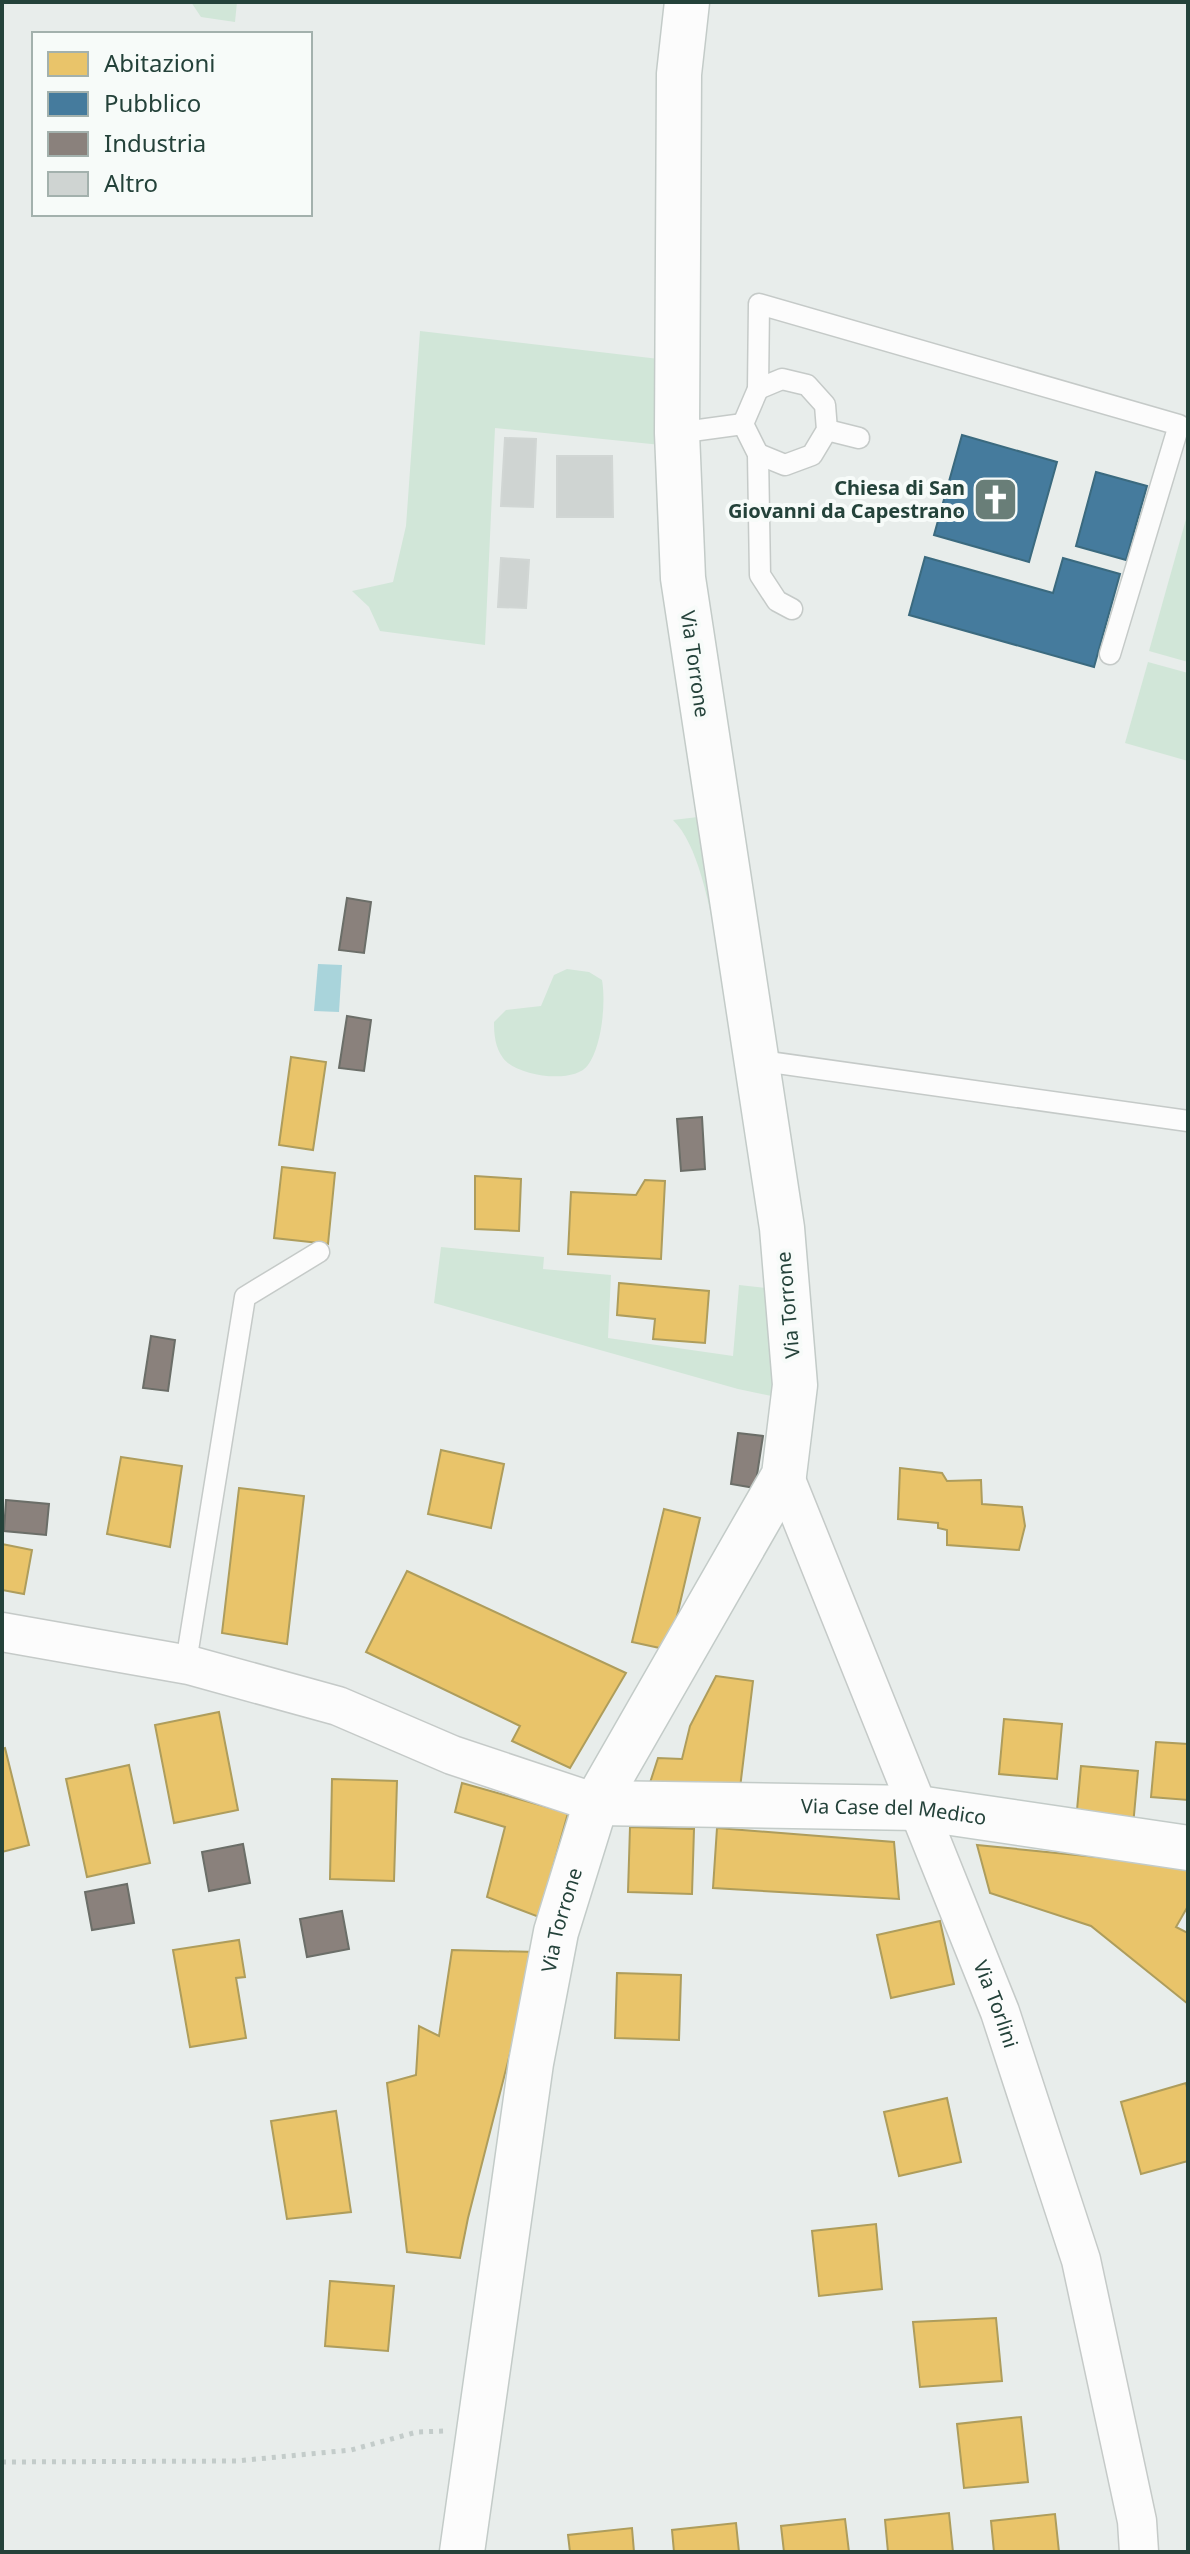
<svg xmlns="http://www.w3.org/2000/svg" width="1190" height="2554" viewBox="0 0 1190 2554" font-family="'Noto Sans',sans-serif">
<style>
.green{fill:#d1e6d8}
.water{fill:#a9d4db}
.homes{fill:#e9c46a;stroke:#ae9d5c;stroke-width:2}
.public{fill:#457b9d;stroke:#3b6a7f;stroke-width:2}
.industry{fill:#8a817c;stroke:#6b6e68;stroke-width:2}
.building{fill:#cfd4d2;stroke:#d1d6d4;stroke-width:2}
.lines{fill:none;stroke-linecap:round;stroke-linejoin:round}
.service-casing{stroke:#c5cac8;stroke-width:23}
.minor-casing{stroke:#c5cac8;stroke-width:41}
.secondary-casing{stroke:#c3cbc8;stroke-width:47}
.path{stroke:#c3ccca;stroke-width:5;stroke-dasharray:4 6;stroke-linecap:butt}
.service{stroke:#fcfcfc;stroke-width:20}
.minor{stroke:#fcfcfc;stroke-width:38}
.secondary{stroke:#fcfcfc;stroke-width:44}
.labels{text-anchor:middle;stroke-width:8;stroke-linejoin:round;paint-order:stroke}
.poi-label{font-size:20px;font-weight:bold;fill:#24423a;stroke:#f7fbf9;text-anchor:end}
.street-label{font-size:20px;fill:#24423a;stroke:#f7fbf9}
</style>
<rect width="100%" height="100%" fill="#e8edeb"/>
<g class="green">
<polygon points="191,2 237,2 235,22 201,17"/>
<polygon points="420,331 659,359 661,445 495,428 485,645 380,631 369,607 352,591 393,582 406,526"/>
<polygon points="1188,512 1188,662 1149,651"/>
<polygon points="1148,662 1188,673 1188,761 1125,743"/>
<path d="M698,817L716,938C709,905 698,844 673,820Z"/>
<path d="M567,969L589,972L602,980C606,1002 602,1046 588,1065C574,1085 516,1076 503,1058C495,1047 494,1034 494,1022L506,1010L541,1006L554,975Z"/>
<polygon points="441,1247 544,1257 543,1269 611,1275 608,1338 733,1356 739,1285 775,1289 776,1397 738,1389 434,1303"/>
</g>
<polygon class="water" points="318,964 342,965 339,1012 314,1011"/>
<g class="homes">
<polygon points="291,1057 326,1062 313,1150 279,1145"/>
<polygon points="282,1167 335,1173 328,1244 274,1238"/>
<polygon points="475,1176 521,1179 519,1231 475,1229"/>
<polygon points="645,1180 665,1181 661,1259 568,1254 571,1192 636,1195"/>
<polygon points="619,1283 709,1291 705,1343 653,1339 655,1319 617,1315"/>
<polygon points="441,1450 504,1464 491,1528 428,1514"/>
<polygon points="121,1457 182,1466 170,1547 107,1534"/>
<polygon points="900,1468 942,1473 947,1481 981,1480 982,1504 1022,1507 1025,1526 1019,1550 947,1545 947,1530 938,1528 938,1523 898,1519"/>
<polygon points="239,1488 304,1496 287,1644 222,1633"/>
<polygon points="664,1509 700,1518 669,1650 632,1642"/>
<polygon points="2,1544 32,1550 24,1594 2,1590"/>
<polygon points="407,1571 626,1673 570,1768 512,1741 520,1726 366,1652"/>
<polygon points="716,1676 753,1681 740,1788 648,1789 658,1758 682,1759 690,1726"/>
<polygon points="219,1712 238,1810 174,1823 155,1725"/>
<polygon points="1004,1719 1062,1724 1057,1779 999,1774"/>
<polygon points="1156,1742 1188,1744 1188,1800 1151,1797"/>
<polygon points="5,1748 29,1845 2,1852 2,1749"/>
<polygon points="129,1765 150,1863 87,1877 66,1779"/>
<polygon points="1081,1766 1138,1771 1133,1826 1076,1821"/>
<polygon points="332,1779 397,1781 394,1881 330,1879"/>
<polygon points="462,1783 568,1813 539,1917 487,1897 505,1827 455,1812"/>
<polygon points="630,1827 694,1829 692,1894 628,1892"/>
<polygon points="717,1828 894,1842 899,1899 713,1888"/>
<polygon points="977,1845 1188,1866 1188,1906 1176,1927 1188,1933 1188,2004 1091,1926 990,1893"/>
<polygon points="940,1921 954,1984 891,1998 877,1935"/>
<polygon points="239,1940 245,1977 236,1978 246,2038 190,2047 173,1950"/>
<polygon points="452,1950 536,1952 468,2218 460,2258 407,2252 387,2083 416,2075 419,2026 439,2036"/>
<polygon points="617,1973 681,1975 679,2040 615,2038"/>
<polygon points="1186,2083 1188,2092 1188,2161 1141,2174 1121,2102"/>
<polygon points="947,2098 961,2162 899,2176 884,2112"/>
<polygon points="336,2111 351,2212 287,2219 271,2121"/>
<polygon points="876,2224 882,2289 819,2296 812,2231"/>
<polygon points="330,2281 394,2286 388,2351 325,2346"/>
<polygon points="996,2318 1002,2381 920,2387 913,2322"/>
<polygon points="1021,2417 1028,2482 964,2488 957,2424"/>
<polygon points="949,2513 953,2552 888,2552 885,2520"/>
<polygon points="1055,2514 1059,2552 994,2552 991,2521"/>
<polygon points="845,2519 849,2552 784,2552 781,2526"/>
<polygon points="736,2523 739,2552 674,2552 672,2530"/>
<polygon points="632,2528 634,2552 570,2552 568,2535"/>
</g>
<g class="public">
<polygon points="962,435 1057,462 1029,562 934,535"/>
<polygon points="1096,472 1147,486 1126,560 1076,546"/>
<polygon points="925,557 1053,593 1063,558 1120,574 1094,667 909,615"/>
</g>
<g class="industry">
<polygon points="347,898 371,902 364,953 339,950"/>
<polygon points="347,1016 371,1020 364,1071 339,1068"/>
<polygon points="702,1117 705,1169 681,1171 677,1119"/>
<polygon points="151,1336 175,1340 168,1391 143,1388"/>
<polygon points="738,1433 763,1436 755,1488 731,1484"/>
<polygon points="6,1500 49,1504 46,1535 4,1531"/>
<polygon points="243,1844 250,1883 209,1891 202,1852"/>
<polygon points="127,1884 134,1923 92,1930 85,1892"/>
<polygon points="342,1911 349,1949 307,1957 300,1919"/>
</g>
<g class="building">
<polygon points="505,438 536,439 533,507 501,506"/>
<polygon points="557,456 612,456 613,517 557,517"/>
<polygon points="501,558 529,560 526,608 498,607"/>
</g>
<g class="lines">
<defs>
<g id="service">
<polyline points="827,430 859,438"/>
<polyline points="677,433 743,424"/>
<polyline points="758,454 785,465 812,455 827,430 825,405 807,385 782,379 758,389"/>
<polyline points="792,609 777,601 760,575 758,454 743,424 758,389 759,304 1179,425 1110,654"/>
<polyline points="755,1060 1188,1121"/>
<polyline points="189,1665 188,1650 245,1297 319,1252"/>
</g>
<g id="minor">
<path id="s1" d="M784,1475L1000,2012L1081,2260L1137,2521L1139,2552"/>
<polyline points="2,1632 189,1665 338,1706 452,1755 596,1803"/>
</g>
<g id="secondary">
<path id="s2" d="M596,1803L918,1808L1188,1848"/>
<path id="s3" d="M462,2552L531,2063L556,1932L596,1803L784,1475L795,1385L782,1228L683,578L677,433L679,74L687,2"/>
</g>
</defs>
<use href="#service" class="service-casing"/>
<use href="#minor" class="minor-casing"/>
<use href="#secondary" class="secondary-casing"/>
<polyline class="path" points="2,2462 236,2461 351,2450 417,2432 444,2431"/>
<use href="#service" class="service"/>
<use href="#minor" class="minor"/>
<use href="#secondary" class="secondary"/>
</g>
<defs>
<symbol id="church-square" viewBox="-11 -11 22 22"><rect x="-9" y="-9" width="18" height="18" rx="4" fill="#697e78" stroke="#f7fbf9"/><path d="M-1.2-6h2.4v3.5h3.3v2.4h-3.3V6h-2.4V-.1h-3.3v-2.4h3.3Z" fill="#fff"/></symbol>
</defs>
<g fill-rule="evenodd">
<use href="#church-square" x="970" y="474" width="51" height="51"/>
</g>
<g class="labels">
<g class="poi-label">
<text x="965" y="495">Chiesa di San<tspan x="965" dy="23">Giovanni da Capestrano</tspan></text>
</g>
<g class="street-label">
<text transform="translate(695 664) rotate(82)" y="7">Via Torrone</text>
<text transform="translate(788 1305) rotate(-95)" y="7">Via Torrone</text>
<text dy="7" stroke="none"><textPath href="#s2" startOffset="298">Via Case del Medico</textPath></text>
<text dy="7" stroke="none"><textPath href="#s3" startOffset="640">Via Torrone</textPath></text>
<text dy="7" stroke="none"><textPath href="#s1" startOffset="570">Via Torlini</textPath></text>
</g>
</g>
<rect width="1190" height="2554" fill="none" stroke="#24423a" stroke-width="8"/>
<rect x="32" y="32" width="280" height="184" fill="#f7fbf9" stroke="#a3b1ad" stroke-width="2"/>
<rect x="48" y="52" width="40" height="24" fill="#e9c46a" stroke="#a3b1ad" stroke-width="2"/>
<text x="104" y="72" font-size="24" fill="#24423a">Abitazioni</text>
<rect x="48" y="92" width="40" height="24" fill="#457b9d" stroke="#a3b1ad" stroke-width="2"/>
<text x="104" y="112" font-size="24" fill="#24423a">Pubblico</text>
<rect x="48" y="132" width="40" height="24" fill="#8a817c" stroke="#a3b1ad" stroke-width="2"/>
<text x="104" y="152" font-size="24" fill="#24423a">Industria</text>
<rect x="48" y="172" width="40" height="24" fill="#cfd4d2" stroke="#a3b1ad" stroke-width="2"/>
<text x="104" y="192" font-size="24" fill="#24423a">Altro</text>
</svg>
